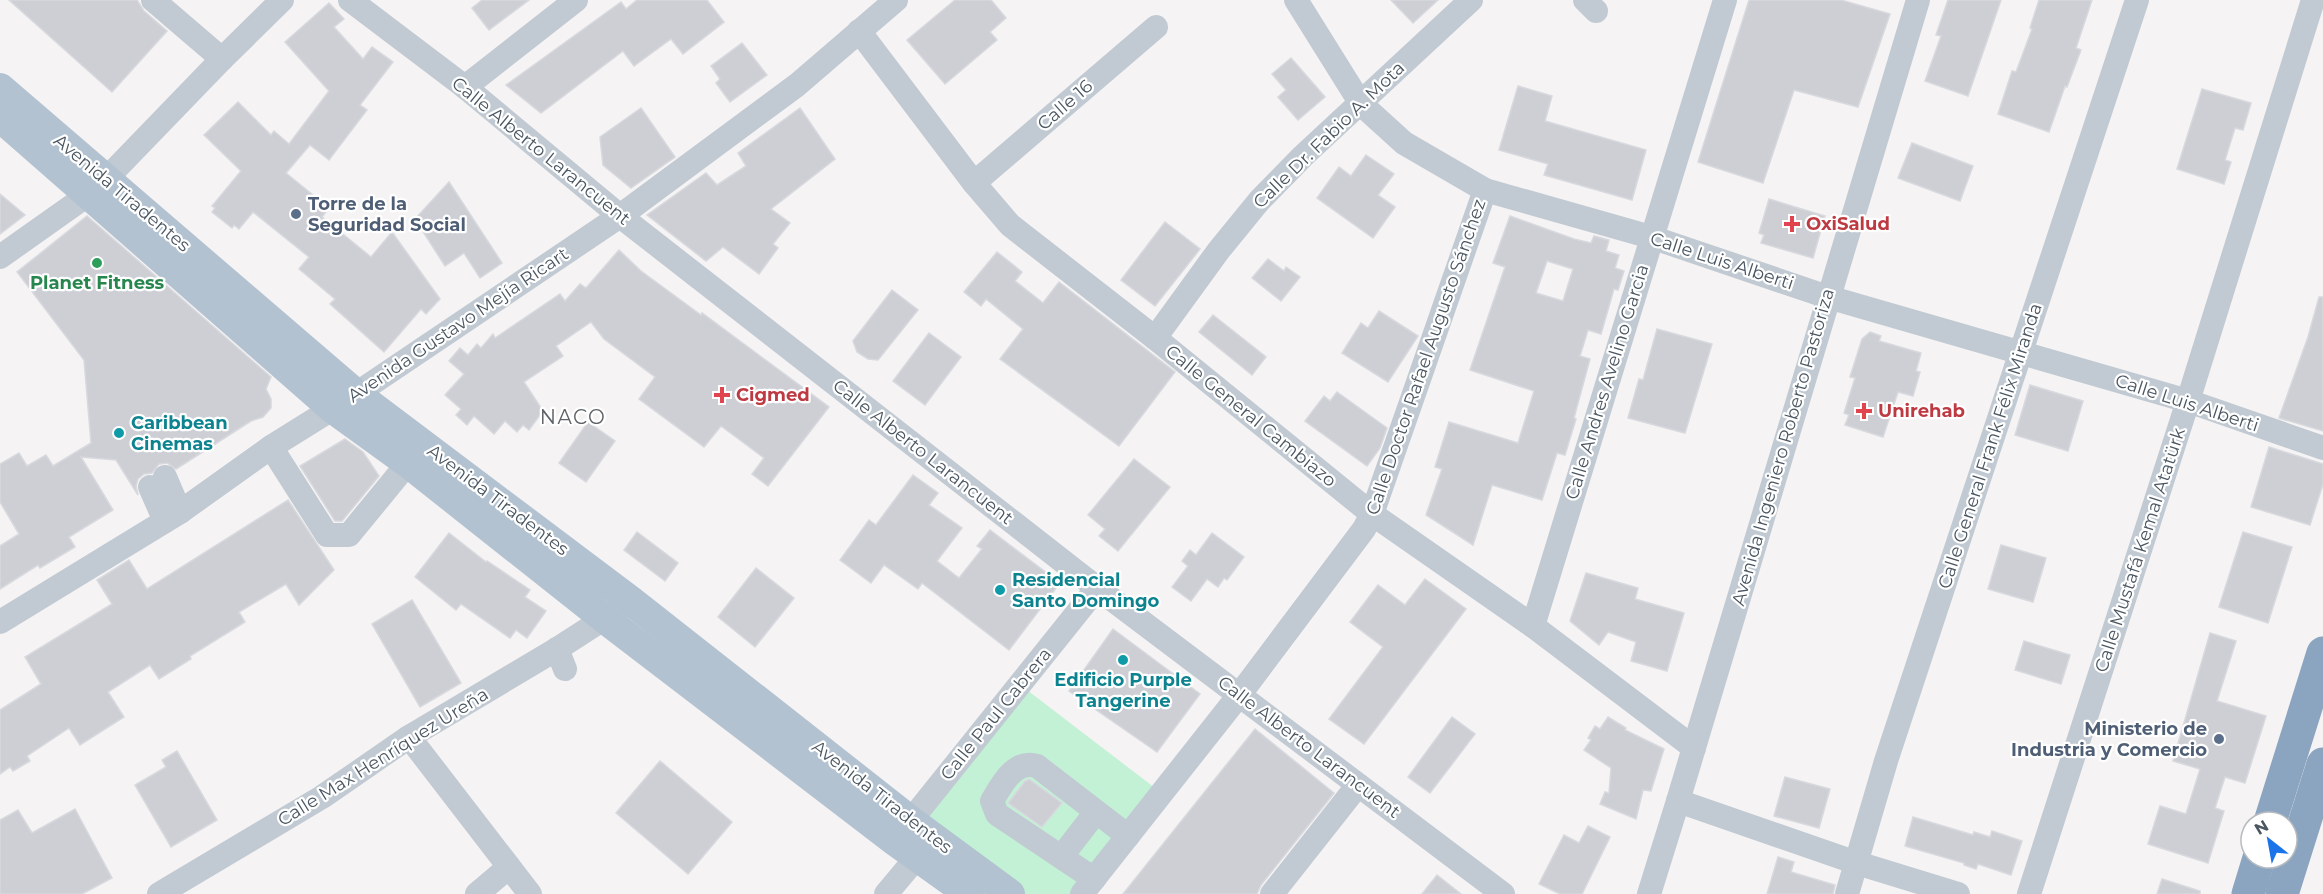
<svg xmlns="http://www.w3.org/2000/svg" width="2323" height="894" viewBox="0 0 2323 894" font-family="Montserrat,sans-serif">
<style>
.green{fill:#c3f1d5}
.building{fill:#cdcfd5;stroke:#d7d9de;stroke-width:1.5;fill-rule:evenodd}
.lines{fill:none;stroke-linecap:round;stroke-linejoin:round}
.minor{stroke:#c1cad2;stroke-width:24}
.major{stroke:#b3c2d1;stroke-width:30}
.highway{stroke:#8ba5c1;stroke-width:33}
.service-dot{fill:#5c6f8a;stroke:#fff;stroke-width:2}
.health-dot{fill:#e0444e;stroke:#fff;stroke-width:2}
.leisure-dot{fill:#2e9e5b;stroke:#fff;stroke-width:2}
.culture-dot{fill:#0f9aa8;stroke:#fff;stroke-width:2}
.labels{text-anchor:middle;stroke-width:4.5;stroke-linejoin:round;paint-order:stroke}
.street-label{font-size:18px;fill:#4a5661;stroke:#fff}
.service-label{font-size:18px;font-weight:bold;fill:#4e5e75;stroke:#fff;text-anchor:start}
.health-label{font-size:18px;font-weight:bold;fill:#be3a42;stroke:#fff;text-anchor:start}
.leisure-label{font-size:18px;font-weight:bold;fill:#27864d;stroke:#fff}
.culture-label{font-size:18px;font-weight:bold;fill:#0d838f;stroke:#fff;text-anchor:start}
.neighbourhood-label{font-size:20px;letter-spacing:1.5px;fill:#5f6368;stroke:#fff}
</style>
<rect width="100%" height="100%" fill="#f5f3f3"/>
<polygon class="green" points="1027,690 1155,788 1073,894 1021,894 927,816"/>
<g class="building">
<polygon points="9,0 137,0 144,11 167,31 112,92"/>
<polygon points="482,0 529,0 489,30 472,8"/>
<polygon points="637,0 707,0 724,22 683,54 671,39 634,66 623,51 541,113 506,85 621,2 626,9"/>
<polygon points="955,0 991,0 1006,18 990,32 997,40 945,84 907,40"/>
<polygon points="1391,0 1438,0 1413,23"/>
<polygon points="1749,0 1841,0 1890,14 1858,107 1794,90 1763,183 1698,162"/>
<polygon points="1948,0 2001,0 1968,96 1925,81 1941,36 1936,35"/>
<polygon points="2039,0 2092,0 2076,48 2081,50 2067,87 2065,86 2049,132 1998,114 2012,71 2016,72 2032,29 2030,28"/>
<polygon points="329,3 344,19 334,27 363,59 372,47 393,62 360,105 367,110 329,160 310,145 286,173 329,208 322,217 371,257 392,232 440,299 426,314 421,309 384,352 330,304 335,299 299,269 309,257 253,212 239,229 234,225 232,228 212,212 215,208 212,206 241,171 204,135 238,102 271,135 274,131 289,144 329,91 285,42"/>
<polygon points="742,43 767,75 730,102 716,83 720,79 711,66"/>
<polygon points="1291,58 1325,97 1298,120 1278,97 1286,90 1272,74"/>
<polygon points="1518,86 1552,96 1545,121 1646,150 1632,200 1544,175 1548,164 1499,150"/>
<polygon points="2202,89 2251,103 2243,130 2235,128 2225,160 2231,162 2224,184 2177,169"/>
<polygon points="641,108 675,157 631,188 603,165 600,137"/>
<polygon points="800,108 835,159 771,209 790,223 773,244 778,248 759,274 723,247 706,261 647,215 706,173 717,185 746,166 738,153"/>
<polygon points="1912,143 1973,166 1960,201 1898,178"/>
<polygon points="1366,155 1394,174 1378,195 1395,207 1373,238 1317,198 1339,167 1351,176"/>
<polygon points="449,182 502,263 480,278 464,253 445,266 415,219"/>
<polygon points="0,194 25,215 0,234"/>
<polygon points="1769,199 1825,216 1813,258 1761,243 1764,235 1759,233"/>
<polygon points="87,216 271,377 266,389 271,399 271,408 263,417 251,421 176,469 167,463 159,464 152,473 144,474 138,479 136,486 138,495 116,460 81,457 113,510 69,537 75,547 40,568 38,565 0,589 0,546 19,534 0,502 0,464 19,453 27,466 46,455 53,466 91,443 84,360 17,272"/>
<path d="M1510,216L1574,239L1591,243L1594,236L1609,240L1606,251L1619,255L1615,268L1624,271L1618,290L1614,289L1601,334L1588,330L1580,356L1590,359L1574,418L1576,419L1565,455L1557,453L1542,500L1492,485L1473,545L1426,515L1442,469L1435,467L1449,422L1518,443L1534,391L1470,370L1505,267L1493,263ZM1547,261L1573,269L1563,301L1536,293Z"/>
<polygon points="1165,222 1200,249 1155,306 1121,280"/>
<polygon points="619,250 641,271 701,315 702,313 829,407 768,486 752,474 764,458 721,426 704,447 639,399 655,377 604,339 591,322 556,346 563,356 524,382 543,411 529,430 523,425 517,432 505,421 494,434 474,416 467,425 456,415 461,409 445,395 464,374 449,361 460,348 468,355 477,344 481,348 493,334 495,338 560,294 565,301 580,284 586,288"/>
<polygon points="997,252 1022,272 1015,281 1043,303 1059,282 1175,372 1119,446 1000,359 1023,329 986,299 981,306 964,292"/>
<polygon points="1268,259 1284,271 1286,267 1300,277 1281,301 1252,278"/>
<polygon points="892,290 918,310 878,360 868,359 857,352 853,341"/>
<polygon points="2319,297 2323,297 2323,431 2279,418 2308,337"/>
<polygon points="1379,311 1418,336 1388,382 1342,353 1361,323 1368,328"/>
<polygon points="1213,315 1266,357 1252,375 1199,332"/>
<polygon points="1657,329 1712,344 1685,433 1628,418 1639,379 1643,380"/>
<polygon points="1870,332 1881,336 1879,341 1921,353 1916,371 1920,372 1913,396 1898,392 1883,437 1845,425 1849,415 1844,413 1855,378 1850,377 1862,339"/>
<polygon points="929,333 961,357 925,405 893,381"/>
<polygon points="2030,385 2083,401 2068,451 2015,435"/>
<polygon points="1337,392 1387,428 1380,448 1367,466 1305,421 1324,396 1330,401"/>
<polygon points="588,422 615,441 586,482 559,463"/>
<polygon points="345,439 363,452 379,476 342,521 335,521 300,466"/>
<polygon points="2269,447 2323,464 2323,484 2310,525 2251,507"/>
<polygon points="1134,459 1170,487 1118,551 1099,536 1105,529 1088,515"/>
<polygon points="913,475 938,493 929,505 962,528 937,561 959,578 982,549 977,546 990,530 1060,583 1009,650 922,583 918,589 884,565 871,583 840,560 869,520 876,525"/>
<polygon points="288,500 334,570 299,605 286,584 239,612 245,622 190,656 191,659 159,679 150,665 108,692 124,717 80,745 69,728 27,756 30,761 13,771 10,767 0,774 0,710 41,684 25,657 112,604 97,580 129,560 147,589"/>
<polygon points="637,532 678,563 665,581 624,550"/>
<polygon points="2243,532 2292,547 2268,623 2219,607"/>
<polygon points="449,533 486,562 487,561 530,590 525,597 546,611 527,638 516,630 510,638 461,604 456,610 415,577"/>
<polygon points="1212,533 1244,557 1227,580 1224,578 1218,587 1207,579 1191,601 1172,587 1188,566 1182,561 1190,550 1196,555"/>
<polygon points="2001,545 2046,558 2033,602 1988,589"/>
<polygon points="756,568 794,598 755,647 718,617"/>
<polygon points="1586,573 1638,588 1635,599 1684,613 1667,671 1631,661 1636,642 1608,632 1599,645 1570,621"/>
<polygon points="1425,579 1466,609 1364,744 1329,719 1383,647 1350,622 1378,585 1405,605"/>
<polygon points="412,600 461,683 420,707 372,624"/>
<polygon points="1113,629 1200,694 1157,752 1069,691"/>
<polygon points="2210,633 2236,641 2217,701 2266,716 2245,783 2225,777 2215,808 2224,811 2208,863 2148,844 2160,806 2186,814 2200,769 2173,761"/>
<polygon points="2024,641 2070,655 2061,684 2015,670"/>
<polygon points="1452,717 1475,734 1430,793 1408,777"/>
<polygon points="1608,717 1626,728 1625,730 1664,749 1651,791 1643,790 1636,819 1600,804 1605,792 1609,793 1611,768 1584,750 1591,740 1588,738 1595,726 1600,729"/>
<polygon points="1255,729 1334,793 1261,885 1257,894 1123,894"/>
<polygon points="177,751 217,820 171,847 135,785 166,767 162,760"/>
<polygon points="660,761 732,822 688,874 616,813"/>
<polygon points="1785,777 1830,789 1819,828 1774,816"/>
<polygon points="1029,779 1062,803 1042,827 1008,803 1025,781"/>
<polygon points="75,809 112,878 82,894 0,894 0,820 18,810 32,833"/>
<polygon points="1913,817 1973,835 1974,832 1990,837 1992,831 2022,841 2011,875 1978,864 1976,869 1964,865 1964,863 1905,846"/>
<polygon points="1588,826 1610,837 1582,894 1560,894 1539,884 1564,835 1579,843"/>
<polygon points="1778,857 1794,862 1791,872 1835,885 1833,894 1767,894"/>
<polygon points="1437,875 1461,894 1422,894"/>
<polygon points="2162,879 2200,891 2200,894 2157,894"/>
</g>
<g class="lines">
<g class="minor">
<polyline points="153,0 222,59"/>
<polyline points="350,0 465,87 620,216 1097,588 1503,894"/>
<polyline points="1296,0 1361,104 1404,143 1485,190 1651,237 1828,297 2188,401 2323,448"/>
<polyline points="1585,0 1596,11"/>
<polyline points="859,31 974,183 1010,225 1155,338 1372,514 1533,626 1694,748"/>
<polyline points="465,87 576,0"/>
<polyline points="974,183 1156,27"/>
<polyline points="0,257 89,194 106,179 222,59 282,0"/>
<polyline points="1155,338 1219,250 1259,201 1303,156 1471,0"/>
<polyline points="271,447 327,535 349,535 408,463"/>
<polyline points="165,477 180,512"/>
<polyline points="150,487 165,521"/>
<polyline points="0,622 180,512 271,447 356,394 620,216 797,85 896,0"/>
<polyline points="1533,626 1725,0"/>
<polyline points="557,649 565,669"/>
<polyline points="409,737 530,894"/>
<polyline points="1678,801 1857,863 1958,894"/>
<polyline points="900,834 1097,588"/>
<polyline points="1062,856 1096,812"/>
<path d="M1094,879L997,814L992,801C1002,784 1015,759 1037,766L1128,836"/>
<polyline points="159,894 322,797 409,737 557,649 619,609"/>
<polyline points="477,894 509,867"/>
<polyline points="886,894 917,857"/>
<polyline points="1082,894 1240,694 1364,529 1372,514 1485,190"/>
<polyline points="1272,894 1358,785"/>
<polyline points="1649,894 1678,801 1918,0"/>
<polyline points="1847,894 1886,761 2137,0"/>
<polyline points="2029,894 2188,401 2313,0"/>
</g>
<g class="major">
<polyline points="0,88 356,394 631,601 911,821 1010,894"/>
<polyline points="0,117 332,408 408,463 605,619 895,841 969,894"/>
</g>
<g class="highway">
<polyline points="2270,822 2323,653"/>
<polyline points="2248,894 2259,858"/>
<polyline points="2282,894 2323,764"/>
</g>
</g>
<g class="service-dot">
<circle cx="296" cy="214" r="6"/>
<circle cx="2219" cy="739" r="6"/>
</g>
<g class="health-dot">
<path d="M1789 215h6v6h6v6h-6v6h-6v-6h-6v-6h6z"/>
<path d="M719 386h6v6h6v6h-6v6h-6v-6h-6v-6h6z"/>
<path d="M1861 402h6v6h6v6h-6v6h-6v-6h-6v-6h6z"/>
</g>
<circle class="leisure-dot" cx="97" cy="263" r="6"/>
<g class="culture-dot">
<circle cx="119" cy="433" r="6"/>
<circle cx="1000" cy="590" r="6"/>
<circle cx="1123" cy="660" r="6"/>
</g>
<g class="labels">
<g class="street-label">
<text transform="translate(1065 105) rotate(-41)" y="6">Calle 16</text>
<text transform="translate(1329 135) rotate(-44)" y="6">Calle Dr. Fabio A. Mota</text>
<text transform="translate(541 151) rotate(39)" y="6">Calle Alberto Larancuent</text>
<text transform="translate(122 193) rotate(40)" y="6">Avenida Tiradentes</text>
<text transform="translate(1722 261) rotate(18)" y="6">Calle Luis Alberti</text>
<text transform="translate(458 325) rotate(-34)" y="6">Avenida Gustavo Mejía Ricart</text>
<text transform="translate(1426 357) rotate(-71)" y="6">Calle Doctor Rafael Augusto Sánchez</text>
<text transform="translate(1607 382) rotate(-73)" y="6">Calle Andres Avelino Garcia</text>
<text transform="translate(2187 403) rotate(18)" y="6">Calle Luis Alberti</text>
<text transform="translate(1251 416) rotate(39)" y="6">Calle General Cambiazo</text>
<text transform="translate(1990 446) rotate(-72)" y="6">Calle General Frank Félix Miranda</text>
<text transform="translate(1783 447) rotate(-74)" y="6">Avenida Ingeniero Roberto Pastoriza</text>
<text transform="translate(923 452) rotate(38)" y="6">Calle Alberto Larancuent</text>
<text transform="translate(498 500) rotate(37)" y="6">Avenida Tiradentes</text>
<text transform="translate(2140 550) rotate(-72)" y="6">Calle Mustafá Kemal Atatürk</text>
<text transform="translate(996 714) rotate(-51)" y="6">Calle Paul Cabrera</text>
<text transform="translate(1309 747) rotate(37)" y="6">Calle Alberto Larancuent</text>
<text transform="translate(383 757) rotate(-32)" y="6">Calle Max Henríquez Ureña</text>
<text transform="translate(882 797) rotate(38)" y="6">Avenida Tiradentes</text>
</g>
<g class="service-label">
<text x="308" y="210">Torre de la<tspan x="308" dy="21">Seguridad Social</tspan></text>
<text x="2207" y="735" text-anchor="end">Ministerio de<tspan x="2207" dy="21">Industria y Comercio</tspan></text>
</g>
<g class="health-label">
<text x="1806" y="230">OxiSalud</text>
<text x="736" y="401">Cigmed</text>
<text x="1878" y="417">Unirehab</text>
</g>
<g class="leisure-label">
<text x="97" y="289">Planet Fitness</text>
</g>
<g class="culture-label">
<text x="131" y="429">Caribbean<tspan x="131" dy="21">Cinemas</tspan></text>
<text x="1012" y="586">Residencial<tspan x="1012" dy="21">Santo Domingo</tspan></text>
<text x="1123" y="686" text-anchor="middle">Edificio Purple<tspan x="1123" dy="21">Tangerine</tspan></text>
</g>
<g class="neighbourhood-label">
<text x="573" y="424">NACO</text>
</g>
</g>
<g transform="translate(2269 840) rotate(329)"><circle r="28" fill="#ffffff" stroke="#b7bbc0" stroke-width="1.5"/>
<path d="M0-4.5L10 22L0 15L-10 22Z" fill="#1a73e8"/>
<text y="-9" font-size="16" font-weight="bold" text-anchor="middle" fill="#4a5661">N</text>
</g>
</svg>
